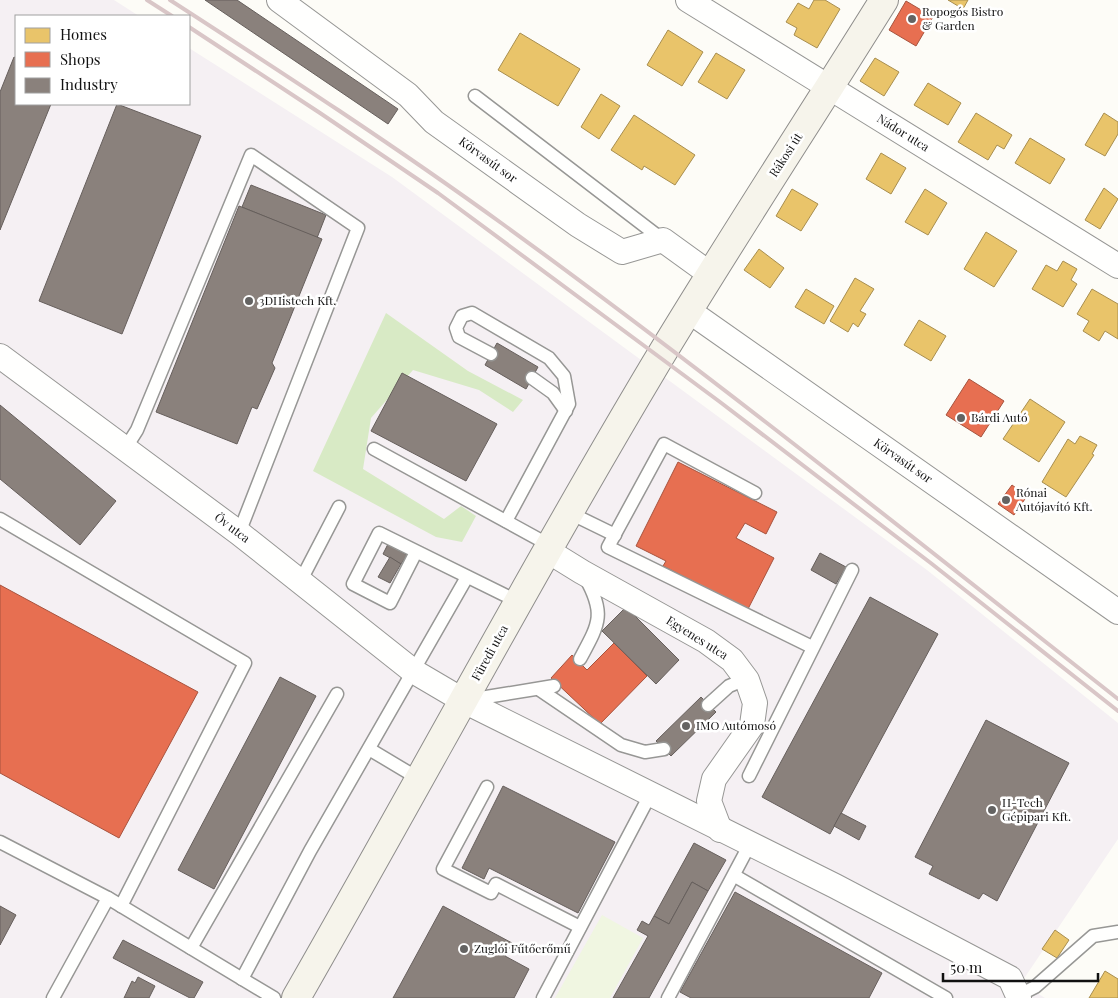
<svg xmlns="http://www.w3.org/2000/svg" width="1118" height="998" viewBox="0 0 1118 998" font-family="'Playfair Display',serif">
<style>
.industrial{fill:#f5f0f3}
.forest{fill:#d8eac5}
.pitch{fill:#f0f6e1}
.homes{fill:#e9c46a;stroke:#a88e4f}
.shops{fill:#e76f51;stroke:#a7533e}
.industry{fill:#8a817c;stroke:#665f5c}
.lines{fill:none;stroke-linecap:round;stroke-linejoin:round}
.service-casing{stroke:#979795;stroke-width:15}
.minor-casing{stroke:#979795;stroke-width:26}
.secondary-casing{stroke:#8e8d8b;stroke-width:30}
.service{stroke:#fffffe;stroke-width:12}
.minor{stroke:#fffffe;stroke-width:24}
.secondary{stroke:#f6f4eb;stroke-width:28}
.rail{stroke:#d9c6c7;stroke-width:4}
.poi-dot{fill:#646362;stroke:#fff;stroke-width:2}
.labels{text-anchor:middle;stroke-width:5;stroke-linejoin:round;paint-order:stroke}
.poi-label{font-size:12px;fill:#111;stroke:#fff;text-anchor:start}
.street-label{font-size:12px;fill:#111;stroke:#fff}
</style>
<rect width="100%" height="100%" fill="#fdfcf7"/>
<polygon class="industrial" points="0,0 114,0 139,16 16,16 16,104 189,104 189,48 392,177 927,570 1118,723 1118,839 1021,983 1045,998 0,998"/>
<polygon class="forest" points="386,313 468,371 523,400 513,412 479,390 413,370 371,418 363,469 444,519 461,506 476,516 462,542 436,537 313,471"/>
<polygon class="pitch" points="602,915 643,938 610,998 555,998"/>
<g class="homes">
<polygon points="814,0 825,0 840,9 817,48 794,35 797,28 786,22 798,3 809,9"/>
<polygon points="948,0 968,0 963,9"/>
<polygon points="668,30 703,52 682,86 647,65"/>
<polygon points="520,33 580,69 558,106 498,70"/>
<polygon points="716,53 745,70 727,99 698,82"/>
<polygon points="875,58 899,72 884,96 860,81"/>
<polygon points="928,83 961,103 948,125 914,105"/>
<polygon points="601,94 620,106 599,139 581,127"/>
<polygon points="976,113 1012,135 1004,149 997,145 988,160 958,142"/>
<polygon points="1104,113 1118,122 1118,134 1105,156 1085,145"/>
<polygon points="634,115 695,155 675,185 644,166 642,170 611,150"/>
<polygon points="1030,138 1065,159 1050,184 1015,163"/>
<polygon points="881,153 906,168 891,194 866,179"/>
<polygon points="1104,188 1118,199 1100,229 1085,220"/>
<polygon points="792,189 818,204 801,231 776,216"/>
<polygon points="925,189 947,203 928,235 905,222"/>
<polygon points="986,232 1017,251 994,287 964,269"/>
<polygon points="759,249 784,268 770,288 744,270"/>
<polygon points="1063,261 1077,269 1071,280 1077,284 1063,307 1032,289 1046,265 1057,271"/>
<polygon points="855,278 874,289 860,311 866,314 858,327 853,323 848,332 830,321"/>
<polygon points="806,289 834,306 824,324 795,307"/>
<polygon points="1092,289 1118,304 1118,339 1105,331 1099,341 1083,331 1089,321 1077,314"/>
<polygon points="919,320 946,336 931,361 904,345"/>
<polygon points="1030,399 1065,422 1039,462 1003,439"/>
<polygon points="1080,436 1097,445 1092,454 1094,455 1066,497 1042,482 1068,439 1075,444"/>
<polygon points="1055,930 1069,940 1057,958 1042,949"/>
<polygon points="1105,971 1118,979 1118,998 1089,998"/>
</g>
<g class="shops">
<polygon points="906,1 933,17 916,46 889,30"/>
<polygon points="969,379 1004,401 981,437 946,415"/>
<polygon points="678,462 777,512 766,534 745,523 736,538 774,558 748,609 663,566 666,561 636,546"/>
<polygon points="1012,485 1027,496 1014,515 998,504"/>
<polygon points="0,585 198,692 119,838 0,773"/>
<polygon points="614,643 647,676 600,724 551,678 572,655 587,670"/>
</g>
<g class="industry">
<polygon points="205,0 237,0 398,109 388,124"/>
<polygon points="14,57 16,58 16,104 51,104 0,230 0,92"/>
<polygon points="117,104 201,136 122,334 39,301"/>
<polygon points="251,185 326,215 317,238 242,207"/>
<polygon points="239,206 322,239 272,363 275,368 257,409 252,407 237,444 156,412"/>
<polygon points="497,343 538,367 526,389 485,365"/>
<polygon points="402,373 497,424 466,481 371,431"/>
<polygon points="0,405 116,501 80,545 0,479"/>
<polygon points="388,544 407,555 401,564 383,554"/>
<polygon points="820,553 846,567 836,584 811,570"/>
<polygon points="390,557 401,564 390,583 378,577"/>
<polygon points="870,597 938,634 830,834 762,797"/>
<polygon points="626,607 679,660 656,684 602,631"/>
<polygon points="280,677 316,696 214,889 178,870"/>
<polygon points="701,697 716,712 671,756 656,741"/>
<polygon points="986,720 1069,763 997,901 983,893 979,899 929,874 933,866 915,857"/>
<polygon points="503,786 615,842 578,913 489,868 484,879 462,868"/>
<polygon points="841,813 866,826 859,840 834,826"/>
<polygon points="694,843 726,860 708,891 692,882 669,924 654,916"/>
<polygon points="692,882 708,891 649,998 613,998 648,936 637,930 642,921 649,925 654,916 669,924"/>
<polygon points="735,892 882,973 869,998 691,998 680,992"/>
<polygon points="0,906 16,915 0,945"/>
<polygon points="443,906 512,943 505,956 529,969 514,998 393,998"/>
<polygon points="123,940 203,982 194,998 190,998 113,958"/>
<polygon points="138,977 155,986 149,998 124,998 132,981 135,983"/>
</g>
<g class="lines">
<defs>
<g id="service">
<polyline points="475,96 663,240"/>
<polyline points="491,354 459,337 456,328 462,316 472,313 549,358 564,376 569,404 506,521"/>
<polyline points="532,378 553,393 566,411"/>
<polyline points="125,449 137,430 251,155 358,228 239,533"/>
<polyline points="374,449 551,546"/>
<polyline points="755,493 664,444 608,547 812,647"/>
<polyline points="570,513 615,535"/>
<polyline points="0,519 245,663 121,906"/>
<polyline points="416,552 390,603 353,584 379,533 519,602"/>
<polyline points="300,582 339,507"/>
<path d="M580,659C599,624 606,614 585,577"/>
<polyline points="540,690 621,745 645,752 664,749"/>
<polyline points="468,700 554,686"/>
<polyline points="708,705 729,686 746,679"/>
<polyline points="369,749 421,780"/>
<polyline points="749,776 852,570"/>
<polyline points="487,787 443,869 491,893 496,884 580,927"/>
<polyline points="0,842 108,898 274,998"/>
<polyline points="735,876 946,998"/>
<polyline points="191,948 337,694"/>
<polyline points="242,979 310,851 467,577"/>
<polyline points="1019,995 1035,987 1093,936 1118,932"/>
<polyline points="53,998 108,898"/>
<polyline points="543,998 650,795"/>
<polyline points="668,998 750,844"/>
</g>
<g id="minor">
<polyline points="279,0 408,95 434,122 578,225 622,252 663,240 710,274"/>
<polyline points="688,0 1118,266"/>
<polyline points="689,311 1118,612"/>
<polyline points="0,356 239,533 413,671 464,701 835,886 1010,978 1019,998"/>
<polyline points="548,551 582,572 706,641 732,660 747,680 755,703 752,725 714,779 709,801 720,830"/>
</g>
<path id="secondary" d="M296,998C417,787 531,573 655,365C729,242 808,122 884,0"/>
</defs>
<use href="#service" class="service-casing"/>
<use href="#minor" class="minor-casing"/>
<use href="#secondary" class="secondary-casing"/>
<use href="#service" class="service"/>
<use href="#minor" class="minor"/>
<use href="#secondary" class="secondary"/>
<g class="rail">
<polyline points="147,0 172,16"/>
<path d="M170,0C283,73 395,146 504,225C713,377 915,539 1118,699"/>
<polyline points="189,27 320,113 438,193 720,402 932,564 1118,711"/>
</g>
</g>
<g class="poi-dot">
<circle cx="912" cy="19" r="5"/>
<circle cx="249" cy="301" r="5"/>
<circle cx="961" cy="418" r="5"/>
<circle cx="1006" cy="500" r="5"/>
<circle cx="686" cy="726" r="5"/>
<circle cx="992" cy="810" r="5"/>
<circle cx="464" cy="949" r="5"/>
</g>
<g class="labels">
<g class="poi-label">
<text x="922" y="16">Ropogós Bistro<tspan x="922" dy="14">&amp; Garden</tspan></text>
<text x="259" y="305">3DHistech Kft.</text>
<text x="971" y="422">Bárdi Autó</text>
<text x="1016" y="497">Rónai<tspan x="1016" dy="14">Autójavító Kft.</tspan></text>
<text x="696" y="730">IMO Autómosó</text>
<text x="1002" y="807">H-Tech<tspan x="1002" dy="14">Gépipari Kft.</tspan></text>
<text x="474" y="953">Zuglói Fűtőerőmű</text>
</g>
<g class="street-label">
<text transform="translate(903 133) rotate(32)" y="4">Nádor utca</text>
<text transform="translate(786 155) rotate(-57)" y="4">Rákosi út</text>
<text transform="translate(488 160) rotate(36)" y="4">Körvasút sor</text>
<text transform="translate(903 461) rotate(35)" y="4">Körvasút sor</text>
<text transform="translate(232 528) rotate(37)" y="4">Öv utca</text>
<text transform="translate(697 638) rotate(32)" y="4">Egyenes utca</text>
<text transform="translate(490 653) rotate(-61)" y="4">Füredi utca</text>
</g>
</g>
<rect x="15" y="15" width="175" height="90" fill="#ffffff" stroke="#a0a0a0"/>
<rect x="25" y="28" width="25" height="15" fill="#e9c46a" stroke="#a0a0a0"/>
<text x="60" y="40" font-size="15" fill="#111111">Homes</text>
<rect x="25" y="52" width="25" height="15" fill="#e76f51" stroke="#a0a0a0"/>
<text x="60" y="65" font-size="15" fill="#111111">Shops</text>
<rect x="25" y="78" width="25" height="15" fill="#8a817c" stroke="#a0a0a0"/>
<text x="60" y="90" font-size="15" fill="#111111">Industry</text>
<path d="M943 973v8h155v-8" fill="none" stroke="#111111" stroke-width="2.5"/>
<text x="950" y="973" font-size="15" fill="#111111" stroke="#ffffff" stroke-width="4" paint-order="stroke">50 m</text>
</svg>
